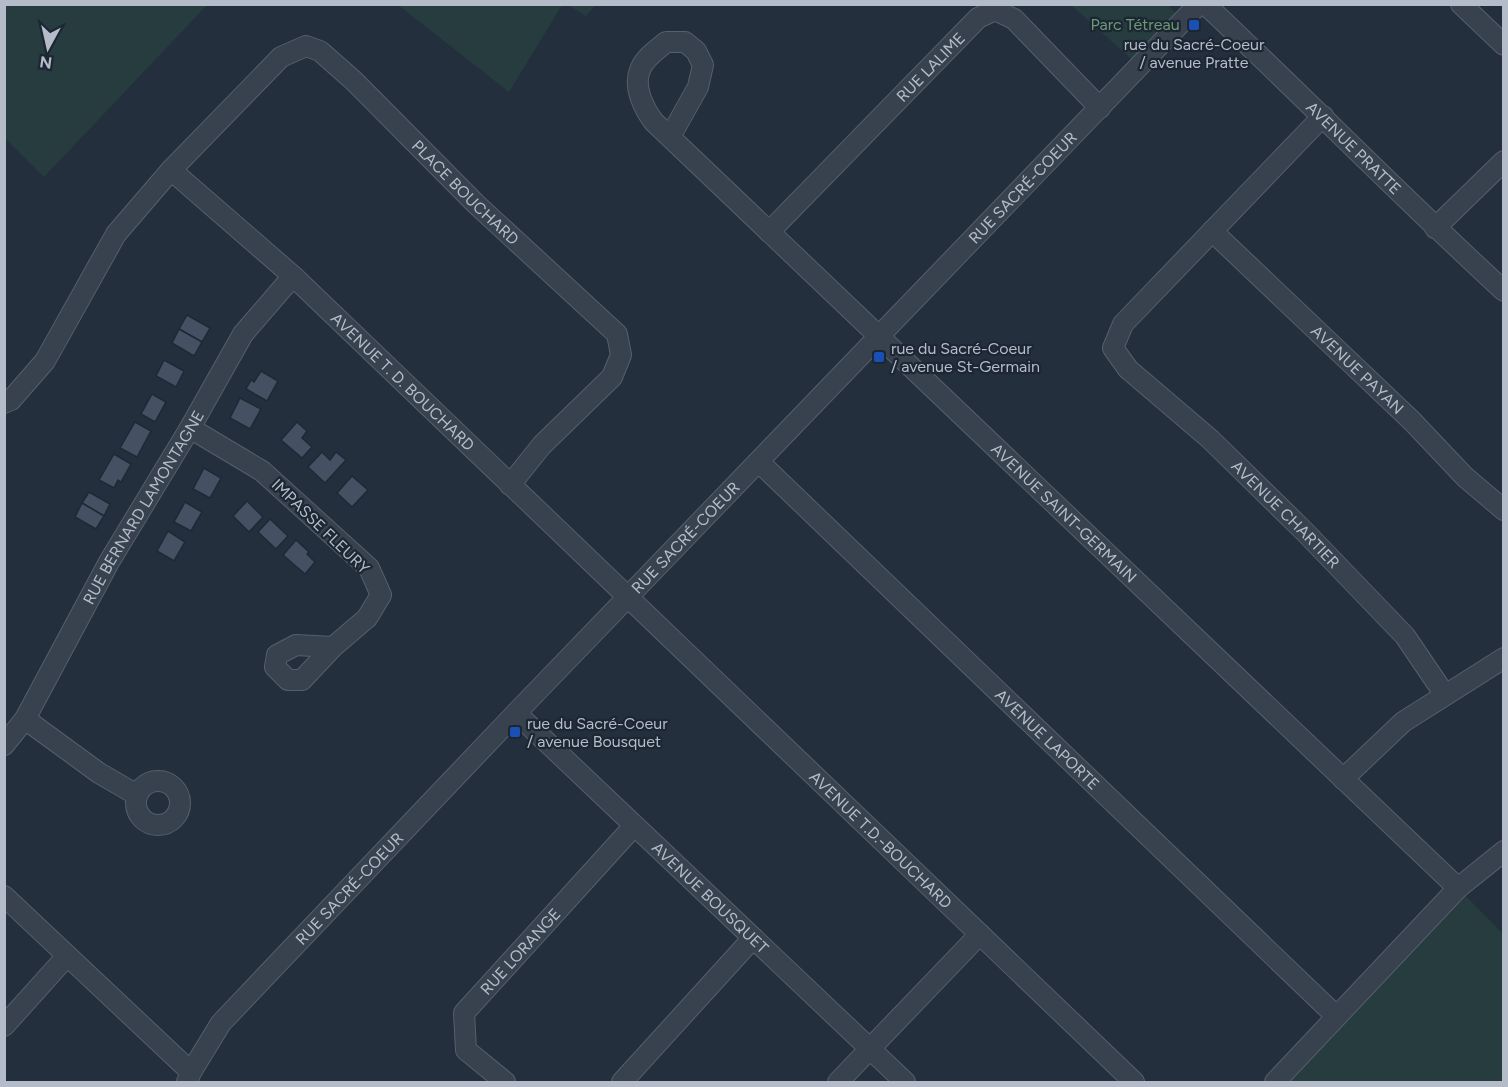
<svg xmlns="http://www.w3.org/2000/svg" width="1508" height="1087" viewBox="0 0 1508 1087" font-family="Figtree,sans-serif">
<style>
.green{fill:#263c3f}
.building{fill:#455162;stroke:#1f2835;stroke-width:1.5}
.lines{fill:none;stroke-linecap:round;stroke-linejoin:round}
.minor-casing{stroke:#565f6c;stroke-width:22}
.minor{stroke:#38414e;stroke-width:20}
.transit-dot{fill:#1a4fb4;stroke:#1d2633;stroke-width:2}
.labels{text-anchor:middle;stroke-width:4.5;stroke-linejoin:round;paint-order:stroke}
.park-label{font-size:16px;fill:#6b9a76;stroke:#1d2633}
.poi-label{font-size:16px;fill:#b4bcc9;stroke:#1d2633;text-anchor:start}
.street-label{font-size:16px;fill:#b4bcc9;stroke:#1d2633}
</style>
<rect width="100%" height="100%" fill="#242f3e"/>
<g class="green">
<polygon points="4,5 5,4 207,5 44,177 5,138"/>
<polygon points="398,5 562,5 509,92"/>
<polygon points="568,5 596,5 586,16"/>
<polygon points="1071,5 1167,5 1181,17 1137,64"/>
<polygon points="1458,888 1503,934 1503,1082 1279,1082"/>
</g>
<g class="building">
<polygon points="187,315 210,328 202,342 179,329"/>
<polygon points="179,329 202,342 194,356 172,343"/>
<polygon points="164,360 184,371 176,387 156,376"/>
<polygon points="261,371 278,381 267,401 246,389 251,380 254,382"/>
<polygon points="152,394 166,402 155,422 141,414"/>
<polygon points="240,398 261,409 250,429 230,418"/>
<polygon points="135,422 151,431 137,457 120,448"/>
<polygon points="297,422 307,431 302,438 312,447 302,458 281,440"/>
<polygon points="322,452 330,460 336,452 346,460 325,483 308,467"/>
<polygon points="114,454 131,464 121,482 118,480 114,488 99,480"/>
<polygon points="204,468 221,478 210,498 193,489"/>
<polygon points="352,476 368,490 352,507 337,493"/>
<polygon points="89,492 110,504 104,516 82,503"/>
<polygon points="247,501 263,517 249,532 233,516"/>
<polygon points="185,502 202,512 191,531 174,522"/>
<polygon points="82,503 104,516 96,529 75,517"/>
<polygon points="270,519 288,536 276,549 258,532"/>
<polygon points="168,531 185,542 174,561 157,551"/>
<polygon points="296,540 309,552 307,554 315,562 305,574 283,555"/>
</g>
<g class="lines">
<defs>
<g id="minor">
<path id="s1" d="M1205,4C1306,99 1402,197 1504,291"/>
<polyline points="1461,4 1504,45"/>
<path id="s2" d="M1323,116L1123,324L1113,348L1128,369L1210,439L1305,532L1405,636L1445,695"/>
<path id="s3" d="M670,137L698,87L703,65L696,51L685,42H666C657,50 644,58 640,70C633,87 644,109 654,122L1458,888"/>
<path id="s4" d="M171,170L293,276L1134,1082"/>
<polyline points="1435,228 1504,161"/>
<path id="s5" d="M1212,231L1412,421L1465,477L1504,510"/>
<path id="s6" d="M769,232L978,18L995,10L1014,19L1100,108"/>
<path id="s7" d="M4,403L11,400L45,361L116,234L171,170L281,57L306,46L320,51L354,81L476,204L617,334L621,355L612,377L542,445L510,485"/>
<polyline points="190,428 262,471 369,568 381,595 367,618 333,647 296,645 277,655 275,667 288,680 302,680 333,647"/>
<path id="s8" d="M759,462L1336,1016"/>
<path id="s9" d="M516,713L905,1082"/>
<polyline points="25,719 99,773 137,795"/>
<path id="s10" d="M4,745L25,719L109,562L190,428L243,334L293,276"/>
<polyline points="1343,779 1403,722 1504,658"/>
<circle cx="158" cy="803" r="22"/>
<polyline points="4,896 191,1072"/>
<polyline points="4,1026 67,956"/>
<path id="s11" d="M187,1082L191,1072L221,1023L516,713L1199,4"/>
<path id="s12" d="M505,1082L466,1050L464,1013L634,826"/>
<polyline points="622,1082 753,938"/>
<polyline points="838,1082 980,934"/>
<polyline points="1275,1082 1458,888 1504,851"/>
</g>
</defs>
<use href="#minor" class="minor-casing"/>
<use href="#minor" class="minor"/>
</g>
<g class="transit-dot">
<rect x="1188" y="19" width="12" height="12" rx="3"/>
<rect x="873" y="351" width="12" height="12" rx="3"/>
<rect x="509" y="726" width="12" height="12" rx="3"/>
</g>
<g class="labels">
<g class="park-label">
<text x="1135" y="30">Parc Tétreau</text>
</g>
<g class="poi-label">
<text x="1194" y="50" text-anchor="middle">rue du Sacré-Coeur<tspan x="1194" dy="18">/ avenue Pratte</tspan></text>
<text x="891" y="354">rue du Sacré-Coeur<tspan x="891" dy="18">/ avenue St-Germain</tspan></text>
<text x="527" y="729">rue du Sacré-Coeur<tspan x="527" dy="18">/ avenue Bousquet</tspan></text>
</g>
<g class="street-label">
<text dy="6" stroke="none"><textPath href="#s6" startOffset="231">RUE LALIME</textPath></text>
<text dy="6" stroke="none"><textPath href="#s1" startOffset="207">AVENUE PRATTE</textPath></text>
<text dy="6" stroke="none"><textPath href="#s11" startOffset="1226">RUE SACRÉ-COEUR</textPath></text>
<text dy="6" stroke="none"><textPath href="#s7" startOffset="692">PLACE BOUCHARD</textPath></text>
<text dy="6" stroke="none"><textPath href="#s5" startOffset="201">AVENUE PAYAN</textPath></text>
<text dy="6" stroke="none"><textPath href="#s4" startOffset="314">AVENUE T. D. BOUCHARD</textPath></text>
<text dy="6" stroke="none"><textPath href="#s10" startOffset="276">RUE BERNARD LAMONTAGNE</textPath></text>
<text dy="6" stroke="none"><textPath href="#s3" startOffset="790">AVENUE SAINT-GERMAIN</textPath></text>
<text dy="6" stroke="none"><textPath href="#s2" startOffset="555">AVENUE CHARTIER</textPath></text>
<text transform="translate(321 526) rotate(44)" y="6">IMPASSE FLEURY</text>
<text dy="6" stroke="none"><textPath href="#s11" startOffset="740">RUE SACRÉ-COEUR</textPath></text>
<text dy="6" stroke="none"><textPath href="#s8" startOffset="400">AVENUE LAPORTE</textPath></text>
<text dy="6" stroke="none"><textPath href="#s4" startOffset="976">AVENUE T.D.-BOUCHARD</textPath></text>
<text dy="6" stroke="none"><textPath href="#s11" startOffset="254">RUE SACRÉ-COEUR</textPath></text>
<text dy="6" stroke="none"><textPath href="#s9" startOffset="268">AVENUE BOUSQUET</textPath></text>
<text dy="6" stroke="none"><textPath href="#s12" startOffset="171">RUE LORANGE</textPath></text>
</g>
</g>
<rect width="1508" height="1087" fill="none" stroke="#b4bcc9" stroke-width="12"/>
<g transform="translate(48 48) rotate(188)" stroke="#1d2633" stroke-width="4.5" paint-order="stroke">
<path d="M0-4.5L10 22L0 15L-10 22Z" fill="#b4bcc9"/>
<text y="-9" font-size="16" font-weight="bold" text-anchor="middle" fill="#b4bcc9">N</text>
</g>
</svg>
